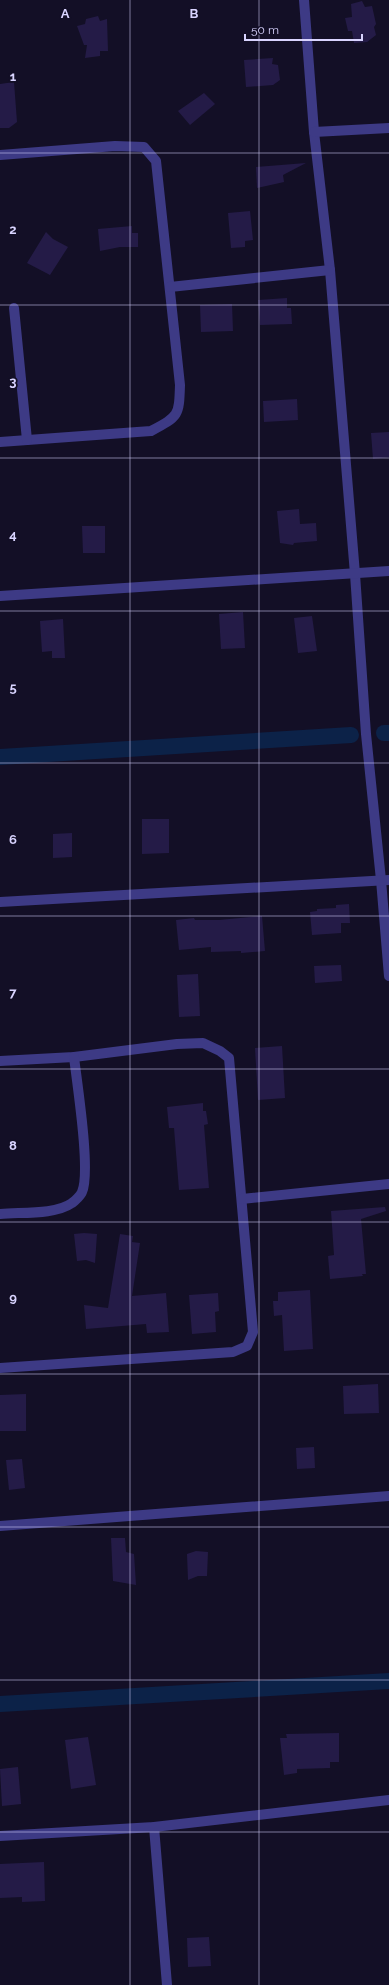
<svg xmlns="http://www.w3.org/2000/svg" width="389" height="1985" viewBox="0 0 389 1985" font-family="Raleway,sans-serif">
<style>
.lines{fill:none;stroke-linecap:round;stroke-linejoin:round}
.canal{stroke:#0c2248;stroke-width:16}
.building{fill:#241b47}
.minor{stroke:#3d3a85;stroke-width:10}
.grid{fill:none;stroke:#d9d4ff;stroke-width:1;stroke-opacity:0.55}
.grid-label{font-size:13px;text-anchor:middle;font-weight:bold;fill:#d9d4ff;stroke:#130f26;stroke-width:3.5;stroke-linejoin:round;paint-order:stroke}
</style>
<rect width="100%" height="100%" fill="#130f26"/>
<g class="lines">
<g class="canal">
<polyline points="384,733 389,733"/>
<polyline points="0,757 351,735"/>
<polyline points="0,1704 389,1681"/>
</g>
</g>
<g class="building">
<polygon points="362,1 365,7 372,6 376,24 374,27 376,35 367,42 354,43 352,31 348,31 345,18 352,17 351,4"/>
<polygon points="98,16 100,21 107,19 108,51 100,51 100,56 85,58 87,45 84,45 77,26 85,24 86,19"/>
<polygon points="273,58 272,64 278,65 280,80 273,85 246,87 244,60"/>
<polygon points="14,82 17,122 9,128 0,128 0,84"/>
<polygon points="204,93 215,104 190,125 178,111"/>
<polygon points="306,163 283,175 284,182 257,188 256,167"/>
<polygon points="250,211 253,240 245,241 245,247 231,248 228,213"/>
<polygon points="132,226 132,233 138,233 138,247 120,247 100,251 98,229"/>
<polygon points="46,232 53,239 68,247 50,275 27,263"/>
<polygon points="287,298 287,308 291,308 292,324 260,325 258,300"/>
<polygon points="232,304 233,331 201,332 200,305"/>
<polygon points="297,399 298,420 264,422 263,401"/>
<polygon points="389,432 389,457 373,459 371,433"/>
<polygon points="299,509 300,524 316,523 317,541 294,543 293,545 280,543 277,511"/>
<polygon points="82,526 105,526 105,553 83,553"/>
<polygon points="243,612 245,648 221,649 219,614"/>
<polygon points="312,616 317,651 298,653 294,618"/>
<polygon points="63,619 65,658 52,658 52,651 42,652 40,621"/>
<polygon points="142,819 169,819 169,853 142,854"/>
<polygon points="72,833 72,857 53,858 53,834"/>
<polygon points="349,904 350,923 341,923 341,933 312,935 310,912 317,911 317,909 336,908 336,905"/>
<polygon points="262,916 265,951 241,953 241,951 211,952 211,947 179,950 176,920 194,918 195,920 219,920"/>
<polygon points="341,965 342,981 315,983 314,966"/>
<polygon points="198,974 200,1016 179,1017 177,975"/>
<polygon points="282,1046 285,1098 258,1100 255,1048"/>
<polygon points="203,1103 203,1111 206,1111 208,1124 204,1125 209,1188 179,1190 174,1128 169,1128 167,1107"/>
<polygon points="385,1207 386,1211 361,1219 366,1274 362,1274 363,1276 330,1279 328,1256 334,1255 331,1211"/>
<polygon points="84,1233 97,1234 95,1263 86,1260 77,1261 74,1234"/>
<polygon points="120,1234 133,1236 132,1242 140,1243 132,1296 166,1293 169,1332 147,1333 146,1324 86,1329 84,1305 108,1308"/>
<polygon points="310,1290 313,1349 284,1351 282,1315 274,1316 273,1301 278,1301 278,1292"/>
<polygon points="218,1293 219,1311 215,1312 216,1332 192,1334 189,1295"/>
<polygon points="378,1384 379,1413 344,1414 343,1386"/>
<polygon points="26,1394 26,1431 0,1431 0,1395"/>
<polygon points="314,1447 315,1468 297,1469 296,1448"/>
<polygon points="22,1459 25,1488 9,1490 6,1460"/>
<polygon points="111,1538 125,1538 126,1552 134,1554 136,1585 113,1581"/>
<polygon points="196,1551 208,1552 207,1576 198,1576 188,1580 187,1554"/>
<polygon points="339,1733 339,1762 330,1762 330,1768 297,1769 297,1773 284,1775 280,1738 287,1738 286,1734"/>
<polygon points="88,1737 96,1785 71,1789 65,1740"/>
<polygon points="18,1767 21,1804 2,1806 0,1769"/>
<polygon points="44,1862 45,1901 22,1902 22,1897 0,1898 0,1864"/>
<polygon points="209,1937 211,1966 188,1967 187,1938"/>
</g>
<g class="lines">
<g class="minor">
<polyline points="304,0 314,132 330,270 355,574 366,734 381,880 389,976"/>
<polyline points="314,132 389,128"/>
<path d="M0,155L115,146L144,147L156,161L180,385C179,416 179,416 151,431L0,442"/>
<polyline points="170,287 330,270"/>
<polyline points="14,308 27,440"/>
<polyline points="0,596 389,571"/>
<polyline points="0,902 389,880"/>
<polyline points="0,1061 74,1057 177,1044 203,1043 220,1051 229,1058 253,1332 247,1346 233,1352 0,1368"/>
<polyline points="242,1199 389,1184"/>
<path d="M0,1214C21,1212 55,1215 72,1203C75,1201 81,1195 82,1192C91,1172 77,1083 74,1057"/>
<polyline points="0,1526 389,1496"/>
<polyline points="154,1827 167,1985"/>
<polyline points="0,1836 154,1827 389,1800"/>
</g>
</g>
<path class="grid" d="M130,0V1985M259,0V1985M0,153H389M0,305H389M0,458H389M0,611H389M0,763H389M0,916H389M0,1069H389M0,1222H389M0,1374H389M0,1527H389M0,1680H389M0,1832H389"/>
<g class="grid-label">
<text x="65" y="18">A</text>
<text x="194" y="18">B</text>
<text x="13" y="81">1</text>
<text x="13" y="234">2</text>
<text x="13" y="386">3</text>
<text x="13" y="539">4</text>
<text x="13" y="692">5</text>
<text x="13" y="844">6</text>
<text x="13" y="997">7</text>
<text x="13" y="1150">8</text>
<text x="13" y="1302">9</text>
</g>
<path d="M245 34v6h117v-6" fill="none" stroke="#d9d4ff" stroke-width="2"/>
<text x="251" y="34" font-size="12" fill="#d9d4ff" stroke="#130f26" stroke-width="3" paint-order="stroke">50 m</text>
</svg>
